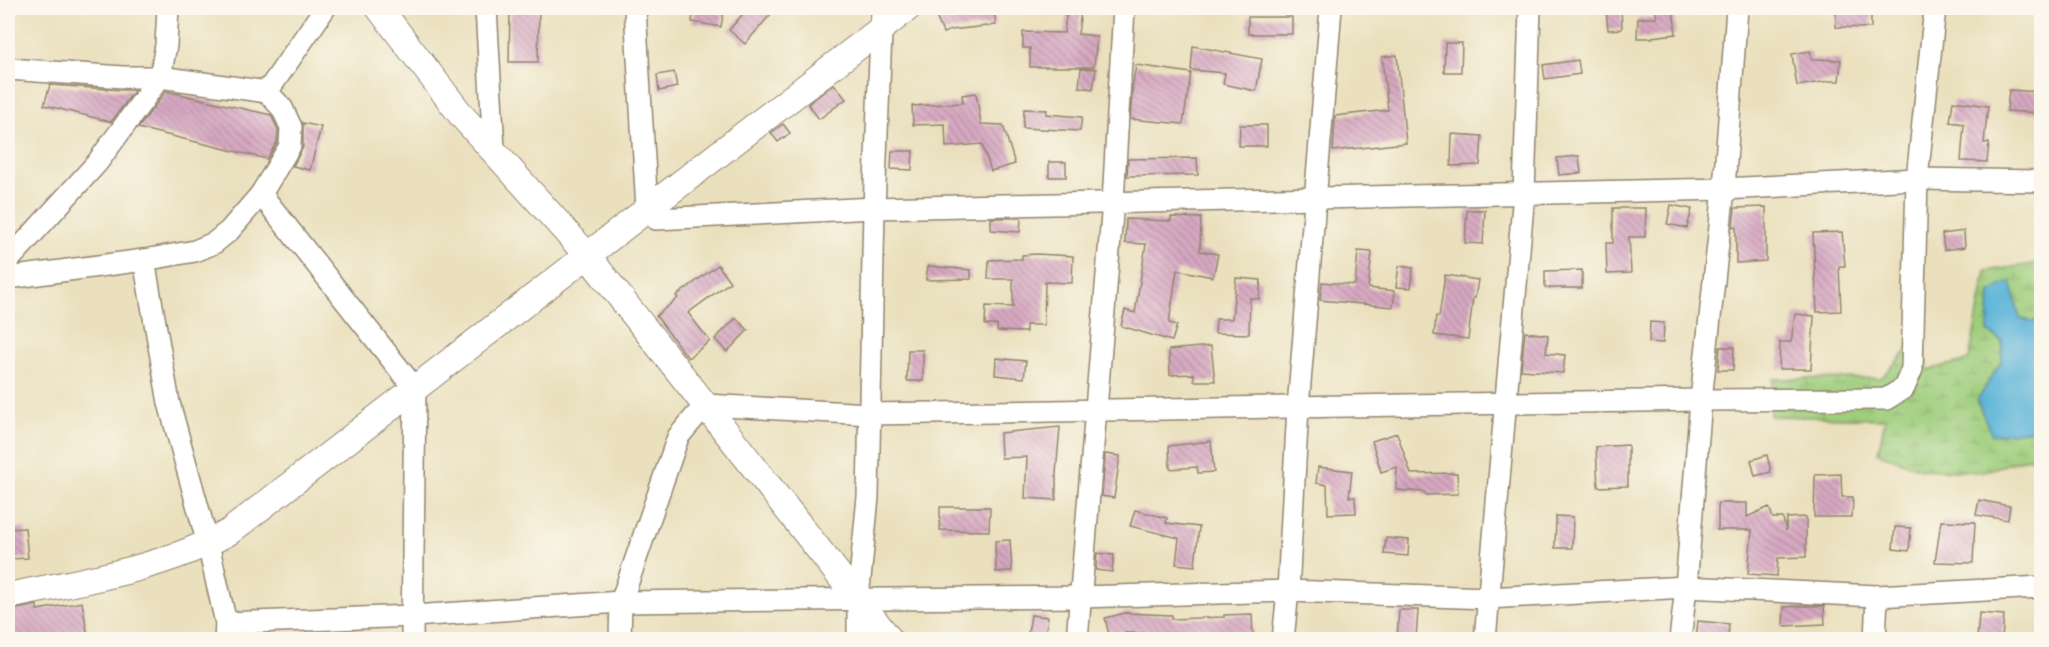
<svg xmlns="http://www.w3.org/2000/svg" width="2049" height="647" viewBox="0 0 2049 647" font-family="'IM FELL Double Pica',serif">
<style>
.wetland{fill:url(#wetland-marsh);stroke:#6d7c4e;stroke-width:1.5}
.water{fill:#5bb4d8;stroke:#4b6f7b;stroke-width:1.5}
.building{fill:url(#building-back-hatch)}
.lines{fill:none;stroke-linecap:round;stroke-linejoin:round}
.minor-casing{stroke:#92856e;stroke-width:24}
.tertiary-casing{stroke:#92856e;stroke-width:28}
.minor{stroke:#fff;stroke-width:21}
.tertiary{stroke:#fff;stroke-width:26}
</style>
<defs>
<pattern id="wetland-marsh" width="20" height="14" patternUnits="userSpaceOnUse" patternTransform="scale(1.5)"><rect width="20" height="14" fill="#9fce7d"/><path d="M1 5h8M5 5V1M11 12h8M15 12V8" fill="none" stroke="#8ab16c"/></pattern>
<pattern id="building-back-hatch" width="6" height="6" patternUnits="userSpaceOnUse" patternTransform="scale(1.5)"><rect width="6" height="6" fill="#d7a9c2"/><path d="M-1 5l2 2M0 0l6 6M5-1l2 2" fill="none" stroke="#b08a9d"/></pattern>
</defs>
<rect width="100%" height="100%" fill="#fbf7ec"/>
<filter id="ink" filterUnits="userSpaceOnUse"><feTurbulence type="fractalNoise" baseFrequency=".0167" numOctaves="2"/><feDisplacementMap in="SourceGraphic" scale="12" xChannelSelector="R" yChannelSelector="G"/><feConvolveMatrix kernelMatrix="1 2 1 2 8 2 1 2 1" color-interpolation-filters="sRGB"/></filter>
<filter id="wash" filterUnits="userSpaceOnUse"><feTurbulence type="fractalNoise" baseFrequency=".008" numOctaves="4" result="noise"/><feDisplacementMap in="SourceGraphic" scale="24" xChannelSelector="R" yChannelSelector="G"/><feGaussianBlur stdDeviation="1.35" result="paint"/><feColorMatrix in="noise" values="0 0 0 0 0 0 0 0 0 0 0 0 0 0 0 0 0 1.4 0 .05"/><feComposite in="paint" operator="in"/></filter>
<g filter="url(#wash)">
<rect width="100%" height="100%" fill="#eae0bd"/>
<polygon class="wetland" points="2041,263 2041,456 2019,460 1983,472 1921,469 1878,453 1885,419 1770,416 1773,379 1881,378 1913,345 1924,348 1928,370 1969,360 1986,271"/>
<polygon class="water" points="2011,281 2020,319 2041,322 2041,429 1992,435 1977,401 2002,360 2002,341 1988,332 1990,292"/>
<g id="blocks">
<g class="building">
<polygon points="510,8 539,8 538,62 509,62"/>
<polygon points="694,8 724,8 721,27 692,22"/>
<polygon points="748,8 776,8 745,44 729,30"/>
<polygon points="952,8 954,13 994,9 996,25 951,30 943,33 935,14"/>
<polygon points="1067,8 1081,10 1078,34 1097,36 1094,67 1030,67 1030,48 1023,48 1023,32 1064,33"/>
<polygon points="1606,8 1621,8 1622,29 1608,30"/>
<polygon points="1655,8 1673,8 1676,34 1652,37 1652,38 1637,38 1638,18 1657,18"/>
<polygon points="1836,10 1871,11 1871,28 1836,27"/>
<rect x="1248" y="17" width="44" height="17"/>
<polygon points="1445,43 1462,43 1461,72 1444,72"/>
<polygon points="1193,46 1262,59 1256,91 1223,84 1225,73 1191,70"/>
<polygon points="1810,51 1812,59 1841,60 1839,81 1829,81 1797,86 1792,54"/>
<polygon points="1397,55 1406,143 1333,151 1335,116 1388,110 1382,57"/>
<polygon points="1578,60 1580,74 1545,79 1543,65"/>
<polygon points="1136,65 1191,73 1183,124 1130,119 1133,82"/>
<polygon points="1081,68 1096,69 1093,89 1079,87"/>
<polygon points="674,72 677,87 659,91 657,75"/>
<polygon points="834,84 846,99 819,119 808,104"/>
<polygon points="50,85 122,90 135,90 111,122 44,105"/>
<polygon points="2009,90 2042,92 2042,113 2007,111"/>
<polygon points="166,91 271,115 278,130 277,142 267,159 138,128"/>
<polygon points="976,93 981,124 1003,125 1015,164 991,171 982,144 946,147 945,124 913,125 912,106 963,103 962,95"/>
<polygon points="1953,101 1988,106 1984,143 1989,143 1987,162 1961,161 1964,124 1950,122"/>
<polygon points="1024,109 1047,110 1046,114 1082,117 1080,131 1023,128"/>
<polygon points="303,123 321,127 310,170 293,166 303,147"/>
<polygon points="783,124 790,133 778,142 771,133"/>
<polygon points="1240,125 1267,125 1267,146 1239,146"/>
<polygon points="1452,134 1482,136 1480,165 1451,166"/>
<polygon points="892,151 913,151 912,170 891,169"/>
<polygon points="1579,156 1581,173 1559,175 1557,158"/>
<polygon points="1197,158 1198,175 1127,176 1128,159"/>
<rect x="1049" y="162" width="17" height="15"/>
<polygon points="1671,205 1692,209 1687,228 1667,224"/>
<polygon points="1766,207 1766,261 1736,263 1736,227 1733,227 1735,208"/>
<polygon points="1613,208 1646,208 1645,237 1629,237 1631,273 1607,274 1606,243 1613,243"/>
<polygon points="1467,210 1485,210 1483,244 1465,243"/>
<polygon points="1171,217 1201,218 1200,251 1218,254 1213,277 1177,270 1169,323 1177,325 1172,341 1121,326 1125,310 1135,313 1146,244 1125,243 1126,219 1171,221"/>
<polygon points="991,218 1021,218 1020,232 991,230"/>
<polygon points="1964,231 1965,247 1944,250 1942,234"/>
<polygon points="1842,232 1845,266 1839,266 1841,311 1817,312 1813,233"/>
<polygon points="1358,251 1372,252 1368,288 1395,291 1393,307 1320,300 1322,282 1355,285"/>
<polygon points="1036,254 1073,256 1072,283 1045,282 1044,325 1026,325 1026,332 997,331 997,325 985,325 986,306 1013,307 1013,279 988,279 989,260 1022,259 1022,255"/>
<polygon points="718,265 730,282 688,313 710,341 688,358 656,316 678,298 676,296"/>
<polygon points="928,266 971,270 971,279 926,280"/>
<polygon points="1399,266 1413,268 1411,288 1396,287"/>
<polygon points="1582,270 1582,288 1545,288 1545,271"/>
<polygon points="1445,275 1478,280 1475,298 1473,298 1468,339 1434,335 1436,316 1439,317"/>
<polygon points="1236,278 1261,280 1259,299 1250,298 1249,334 1215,333 1216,319 1232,319"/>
<polygon points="1795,314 1814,316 1811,369 1779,369 1780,342 1791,342"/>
<polygon points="736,318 748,330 727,352 715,339"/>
<polygon points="1650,322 1664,323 1663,343 1649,342"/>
<polygon points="1525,332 1548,335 1546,353 1565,355 1563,373 1521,370"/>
<polygon points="1211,346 1215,381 1194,381 1194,374 1170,375 1169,350"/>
<polygon points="1720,347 1734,347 1733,370 1718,370"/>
<polygon points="908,350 923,350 923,381 907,381"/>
<polygon points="996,358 1026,361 1024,378 995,375"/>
<polygon points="1060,427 1056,473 1056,500 1025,498 1027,457 1001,458 1000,433"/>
<polygon points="1397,433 1411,474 1457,473 1458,494 1425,495 1424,492 1396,490 1397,467 1381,472 1372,441"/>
<polygon points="1211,441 1214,472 1198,473 1197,467 1170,469 1169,446"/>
<polygon points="1628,445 1628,486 1598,487 1596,447"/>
<polygon points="1105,454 1120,456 1114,498 1102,496"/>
<polygon points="1767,455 1771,472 1755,476 1751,460"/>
<polygon points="1318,467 1352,471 1349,497 1355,497 1356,513 1328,514 1327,485 1316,483"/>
<polygon points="1841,474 1842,497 1853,497 1852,517 1814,517 1815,475"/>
<polygon points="1979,500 2010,506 2008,520 1976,515"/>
<polygon points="1718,503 1747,503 1747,517 1769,507 1773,518 1783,518 1786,531 1787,518 1806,517 1806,557 1778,558 1777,576 1748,574 1752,530 1716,530 1718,529"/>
<polygon points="940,507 990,507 989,531 940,530"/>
<polygon points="1135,510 1167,518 1166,523 1199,527 1195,566 1176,564 1179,538 1130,526"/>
<polygon points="1556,516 1573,517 1572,548 1555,548"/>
<polygon points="1941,521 1975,522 1973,563 1935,562"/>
<polygon points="1895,527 1911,528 1909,551 1893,549"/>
<polygon points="25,528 28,558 10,559 8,529"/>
<polygon points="1386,538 1409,540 1408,556 1384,554"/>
<polygon points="1010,540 1012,571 996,572 995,541"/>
<polygon points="1097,553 1114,555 1112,572 1096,570"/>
<polygon points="82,602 88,637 75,639 8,639 8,611 37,605 37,610"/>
<polygon points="1805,606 1824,606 1825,624 1783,626 1784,607"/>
<polygon points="1399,610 1418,610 1416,639 1397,639"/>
<polygon points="1125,613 1172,615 1172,619 1224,617 1224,615 1252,614 1253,639 1225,639 1225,634 1125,633 1126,637 1110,639 1105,618"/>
<polygon points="1979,613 2004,615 2002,639 1977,639"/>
<polygon points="1031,615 1048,617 1045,639 1027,639"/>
<polygon points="1698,621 1729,624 1728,639 1696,639"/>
</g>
</g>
</g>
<g filter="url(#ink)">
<use href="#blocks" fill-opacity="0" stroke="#92856e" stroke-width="1.5"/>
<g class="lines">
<defs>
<g id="minor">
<polyline points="486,8 494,150"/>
<polyline points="635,8 647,209 656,219 874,208 1724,189 1917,179 2042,181"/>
<polyline points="8,69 123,77 160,77 267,92 282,108 291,127 290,146 261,194 229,231 214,243 195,251 144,260 8,278"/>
<polyline points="267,92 325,8"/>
<polyline points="261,194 415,389 412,640"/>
<polyline points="144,260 169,403 208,544 226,623 225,640"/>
<polyline points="8,261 97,163 160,77 166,45 168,8"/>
<polyline points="226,623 413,616 621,602 1080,597 1288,591 1488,598 1686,587 1877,596 2042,587"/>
<polyline points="620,640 621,602 678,437 705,405 870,414 1701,400 1886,399 1904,388 1912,369 1917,179 1935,8"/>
<polyline points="858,640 858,599 868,497 874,208 882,8"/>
<polyline points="1077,640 1113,202 1124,8"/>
<polyline points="1283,640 1288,591 1298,407 1331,8"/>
<polyline points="1485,640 1524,193 1530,8"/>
<polyline points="1680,640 1686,587 1701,400 1724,189 1737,8"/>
<polyline points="1875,640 1877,596"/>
</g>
<g id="tertiary">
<polyline points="379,8 462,116 587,255 890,640"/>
<path d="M8,596C81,581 163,569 229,532L908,8"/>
</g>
</defs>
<use href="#minor" class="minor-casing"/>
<use href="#tertiary" class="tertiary-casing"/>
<use href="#minor" class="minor"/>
<use href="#tertiary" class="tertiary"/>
</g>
</g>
<rect width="2049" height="647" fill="none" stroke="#fbf7ec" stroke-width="30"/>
</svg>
